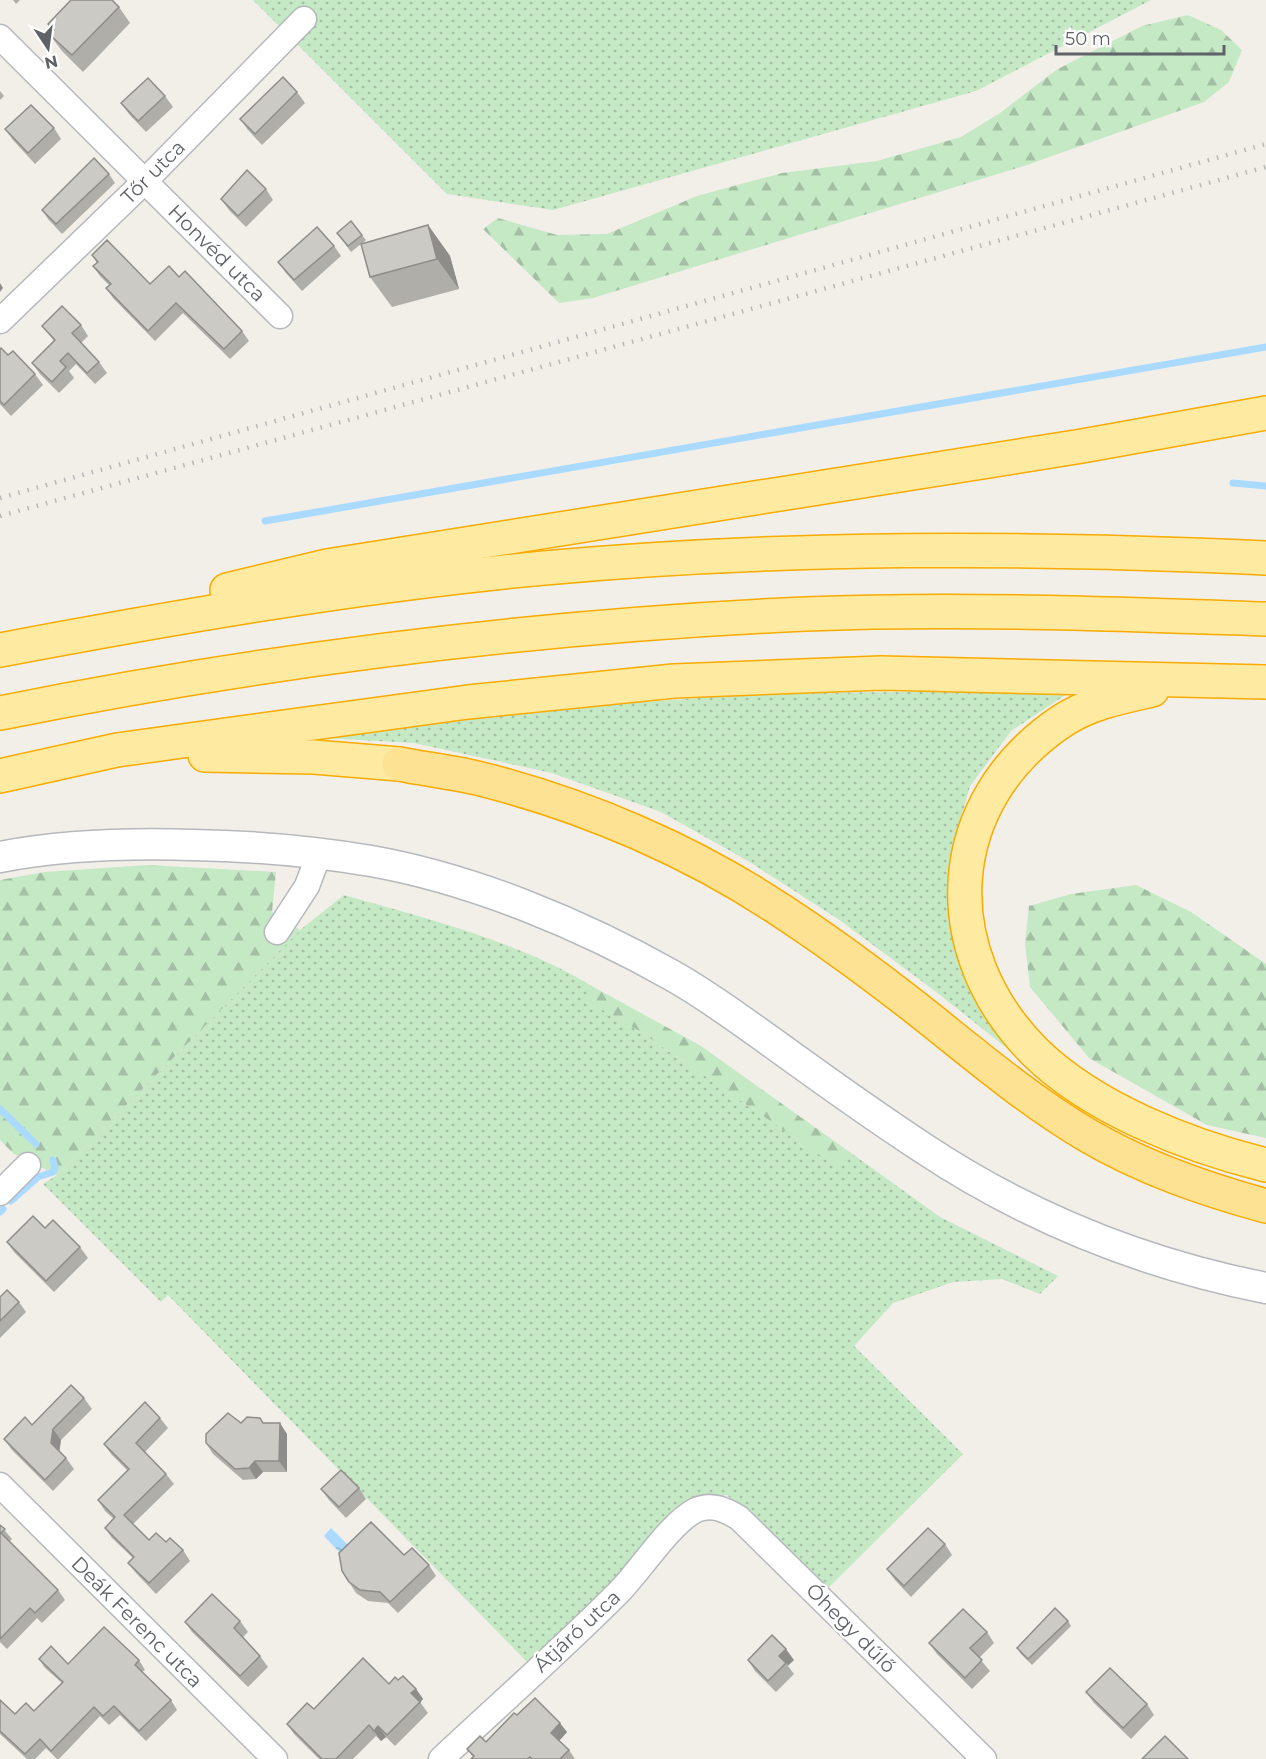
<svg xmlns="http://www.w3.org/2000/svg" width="1266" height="1759" viewBox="0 0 1266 1759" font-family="Montserrat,sans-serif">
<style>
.grass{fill:url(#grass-dots)}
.forest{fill:url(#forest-firs)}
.water{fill:url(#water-ripples)}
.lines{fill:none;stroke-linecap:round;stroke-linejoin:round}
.stream{stroke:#aadaff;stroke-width:7}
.minor-casing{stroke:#b5b8bc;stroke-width:27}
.tertiary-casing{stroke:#b5b8bc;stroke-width:33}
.trunk-casing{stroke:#f9ab00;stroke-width:36}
.motorway-casing{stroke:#f9ab00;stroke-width:36}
.minor{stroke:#fff;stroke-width:24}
.tertiary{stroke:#fff;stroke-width:30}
.trunk{stroke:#feeaa1;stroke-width:33}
.motorway{stroke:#fde293;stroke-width:33}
.rail{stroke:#b6b7b8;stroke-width:4.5;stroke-dasharray:1.5 8;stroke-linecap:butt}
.wall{fill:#afaea9}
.shaded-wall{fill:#8f8d8a}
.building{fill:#cccac5;stroke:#8f8d8a;stroke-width:1.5}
.labels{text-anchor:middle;stroke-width:4.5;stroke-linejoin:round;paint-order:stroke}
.street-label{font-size:20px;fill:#5f6368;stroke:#fff}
</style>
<defs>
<pattern id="grass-dots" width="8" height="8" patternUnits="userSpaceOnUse" patternTransform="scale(1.5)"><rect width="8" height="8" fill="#c5e8c5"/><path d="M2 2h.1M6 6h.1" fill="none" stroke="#a3c0a4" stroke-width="1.8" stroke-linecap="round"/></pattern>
<pattern id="forest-firs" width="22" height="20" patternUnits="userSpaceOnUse" patternTransform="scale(1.5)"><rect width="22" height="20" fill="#c5e8c5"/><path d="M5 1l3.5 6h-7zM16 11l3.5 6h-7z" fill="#a3c0a4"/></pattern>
<pattern id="water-ripples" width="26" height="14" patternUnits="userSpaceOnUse" patternTransform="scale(1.5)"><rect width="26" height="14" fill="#aadaff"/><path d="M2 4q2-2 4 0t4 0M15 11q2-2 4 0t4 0" fill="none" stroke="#8eb4d2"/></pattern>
</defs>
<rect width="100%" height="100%" fill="#f1efe8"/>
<g class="grass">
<polygon points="253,0 1151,0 976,91 553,210 447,194"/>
<path d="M1070,692L1011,731L970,786L954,843L949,892L984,1008L1018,1057L935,991L838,919L748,861L661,812L552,773L414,743L322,738C484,717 647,697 811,693C897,691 983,693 1070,692Z"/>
<path d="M344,895C428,919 514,940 590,985L588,1001L641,1032L839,1168L851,1153L940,1217L1058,1276L1040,1294L1002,1279L953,1282L893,1303L854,1346L963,1454L825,1591L727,1495L717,1497L531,1666L168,1295L161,1302L43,1184L57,1175L300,930Z"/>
</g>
<g class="forest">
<polygon points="1188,15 1221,30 1242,50 1229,82 1204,102 1024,166 593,298 559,303 483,229 498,218 557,235 607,234 697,196 782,173 877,161 961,137 1000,113 1056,70 1142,26"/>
<polygon points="148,865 276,872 272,912 300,930 57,1175 14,1154 0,1140 0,880 45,872"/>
<polygon points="1136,885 1191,912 1266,964 1266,1138 1207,1125 1089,1058 1030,987 1025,943 1029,906 1071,894"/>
<polygon points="590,985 701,1046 851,1153 840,1169 641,1032 587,1001"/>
</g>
<polygon class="water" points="331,1528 349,1546 341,1554 324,1536"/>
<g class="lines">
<g class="stream">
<polyline points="1233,483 1266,486"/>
<polyline points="265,521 1266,347"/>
<polyline points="0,1109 36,1144"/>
<polyline points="11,1201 38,1177 53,1172 55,1168 53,1160"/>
<polyline points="0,1212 3,1209"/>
</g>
<defs>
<g id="minor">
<polyline points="0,37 280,316"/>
<polyline points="0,321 145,181 304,19"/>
<polyline points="277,932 307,886 319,854"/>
<polyline points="0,1193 28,1165"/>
<polyline points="0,1485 275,1759"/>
<path d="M441,1759C500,1704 561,1650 618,1593C640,1571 670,1523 696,1510C712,1503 726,1510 739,1518L984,1759"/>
</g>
<path id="tertiary" d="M0,857C63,845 129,843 193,845C252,846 312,851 371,861C473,879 583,925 673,976C707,995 739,1019 770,1041C821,1078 871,1114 923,1148C1027,1217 1144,1264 1266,1288"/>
<g id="trunk">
<polyline points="227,590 327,566 1082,446 1266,413"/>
<path d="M0,650C180,616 361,585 544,568C784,546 1025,547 1266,558"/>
<path d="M1152,690C1121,697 1089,703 1062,721C941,802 934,951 1035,1052C1093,1109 1189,1146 1266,1165"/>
<path d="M0,713C265,660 535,626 806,614C959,608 1113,614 1266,619"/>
<polyline points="205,755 314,757 399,764"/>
<polyline points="0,776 117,750 240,733 468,702 674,681 881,673 1266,682"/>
</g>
<path id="motorway" d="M399,764C425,769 451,772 477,778C586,805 695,852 788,915C832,944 875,976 916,1008C972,1052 1026,1099 1087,1135C1143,1168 1204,1189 1266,1206"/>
</defs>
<use href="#minor" class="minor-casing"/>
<use href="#tertiary" class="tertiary-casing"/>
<use href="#trunk" class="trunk-casing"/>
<use href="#motorway" class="motorway-casing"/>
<use href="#minor" class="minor"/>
<use href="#tertiary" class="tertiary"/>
<use href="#trunk" class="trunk"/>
<use href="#motorway" class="motorway"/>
<g class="rail">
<polyline points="0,498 1266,144"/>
<polyline points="0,516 1266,167"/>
</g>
</g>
<g class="wall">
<polygon points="13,0 20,0 16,4"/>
<polygon points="119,7 130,23 83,72 62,51 50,35 53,32 48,24"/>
<polygon points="0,91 4,96 0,100"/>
<polygon points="297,92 305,103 262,145 248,130 240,119"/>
<polygon points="165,96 173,107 146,132 129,114 121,103"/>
<polygon points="54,128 61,139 35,164 13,140 5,129"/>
<polygon points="109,174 115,183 62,234 48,219 42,210"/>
<polygon points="266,189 273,200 246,227 229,210 221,199"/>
<polygon points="351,221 366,240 362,244 428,225 450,256 459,289 392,307 370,277 361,244 351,252 337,233"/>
<polygon points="334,246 341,256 302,291 286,273 278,262"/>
<polygon points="92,255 150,284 179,277 242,331 249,341 230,359 183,313 155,341 113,298 106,288 109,285 100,276 93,266 97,263"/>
<polygon points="81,325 88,336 81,343 99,362 107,373 95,384 76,364 69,371 74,378 59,393 40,374 32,363 54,341 42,326"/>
<polygon points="0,349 35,374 43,385 11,416 0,404"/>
<polygon points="45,1228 80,1247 88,1258 54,1292 14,1252 7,1242"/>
<polygon points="0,1297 19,1302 26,1312 0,1338"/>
<polygon points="84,1398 92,1409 61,1440 59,1451 66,1458 74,1469 53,1491 12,1450 4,1439"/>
<polygon points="160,1418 168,1428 145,1452 166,1474 174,1484 133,1524 149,1540 166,1542 183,1550 190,1561 156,1594 136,1573 128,1563 133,1558 112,1538 105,1528 114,1519 105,1511 98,1500 128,1471 111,1454 104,1444"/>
<polygon points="241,1423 263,1423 287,1434 287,1472 263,1472 256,1479 243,1480 213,1454 206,1443"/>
<polygon points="359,1488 366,1499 346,1518 329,1500 321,1489"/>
<polygon points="0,1525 12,1539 9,1542 58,1590 65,1600 42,1623 37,1618 7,1649 0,1642"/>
<polygon points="945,1544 952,1555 911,1597 895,1580 887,1569"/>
<polygon points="404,1555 429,1565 436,1576 398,1613 388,1603 368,1601 356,1593 349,1582"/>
<polygon points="240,1621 248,1632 243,1637 260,1656 268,1667 248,1687 192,1632 185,1622"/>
<polygon points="1068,1621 1071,1626 1032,1665 1021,1654 1017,1648"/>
<polygon points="987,1632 994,1643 979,1658 990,1671 972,1689 937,1654 929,1643"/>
<polygon points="39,1659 68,1664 139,1660 145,1670 142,1672 171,1700 177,1710 146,1741 120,1715 109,1725 100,1716 59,1759 57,1759 46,1748 35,1759 27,1759 0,1734 0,1700 15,1714 34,1711 62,1683 45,1668"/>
<polygon points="748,1660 794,1660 788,1666 794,1674 776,1692 755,1671"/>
<polygon points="398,1680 416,1689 423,1699 420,1702 428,1713 395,1746 386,1737 381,1741 376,1736 353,1759 319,1759 294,1734 287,1724 314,1709"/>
<polygon points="1086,1692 1147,1704 1154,1715 1131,1739 1094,1703"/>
<polygon points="517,1715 567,1732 559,1741 569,1750 575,1759 471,1759 473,1757 467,1749 486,1742"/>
</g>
<g class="shaded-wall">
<polygon points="428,225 450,256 459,289 437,259"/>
<polygon points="0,283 3,288 0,292"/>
<polygon points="280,1423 287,1434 287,1472 279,1461"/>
<polygon points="53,1429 61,1440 59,1454 51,1443"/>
<polygon points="255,1461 263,1472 256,1479 249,1468"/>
<polygon points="786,1649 794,1660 788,1665 779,1656"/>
<polygon points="416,1689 423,1699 419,1704 411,1693"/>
<polygon points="560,1723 567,1732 558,1742 551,1733"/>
<polygon points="378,1726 386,1737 381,1741 374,1731"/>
</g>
<g class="building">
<polygon points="71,0 112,0 119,7 72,55 50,35 54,30 48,24"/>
<polygon points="283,77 297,92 255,134 240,119"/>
<polygon points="148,78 165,96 138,121 121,103"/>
<polygon points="31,105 54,128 28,153 5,129"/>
<polygon points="94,158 109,174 56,224 42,210"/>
<polygon points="247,170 266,189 238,216 221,199"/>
<polygon points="351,221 362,235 348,246 337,233"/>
<polygon points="428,225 437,259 370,277 361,244"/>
<polygon points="317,227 334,246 294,280 278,262"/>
<polygon points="107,240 150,284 169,266 179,277 185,271 242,331 224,349 176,303 148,331 106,288 111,284 93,266 98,262 92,255"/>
<polygon points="62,306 81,325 72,333 99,362 87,373 68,353 60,361 66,367 52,382 32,363 55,340 42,326"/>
<polygon points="1,348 8,355 13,351 35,374 4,405 0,401 0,349"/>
<polygon points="33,1216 45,1228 53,1220 80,1247 46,1281 7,1242"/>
<polygon points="7,1290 19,1302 0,1321 0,1297"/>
<polygon points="71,1385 84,1398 53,1429 51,1443 66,1458 45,1480 4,1439 25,1417 32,1425"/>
<polygon points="145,1402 160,1418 136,1443 166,1474 124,1515 149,1540 156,1533 166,1542 170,1538 183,1550 149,1583 128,1563 134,1557 105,1528 115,1517 98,1500 129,1469 104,1444"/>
<polygon points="228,1413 241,1423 247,1417 260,1418 263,1423 280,1423 279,1461 255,1461 249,1468 235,1469 206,1443 206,1434"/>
<polygon points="341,1470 359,1488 339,1507 321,1489"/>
<polygon points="371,1522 404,1555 412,1548 429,1565 390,1602 380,1592 360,1590 349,1582 342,1571 339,1553"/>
<polygon points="0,1525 5,1529 1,1533 58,1590 35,1613 30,1608 0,1639"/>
<polygon points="928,1528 945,1544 904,1586 887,1569"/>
<polygon points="212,1594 240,1621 234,1628 260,1656 240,1676 185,1622"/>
<polygon points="1055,1608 1068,1621 1028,1659 1017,1648"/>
<polygon points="963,1609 987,1632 970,1648 982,1660 965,1678 929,1643"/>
<polygon points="104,1627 139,1660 135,1665 171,1700 139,1731 114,1706 103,1716 94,1707 51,1751 40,1739 25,1754 0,1731 0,1700 15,1714 26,1703 34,1711 63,1682 39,1659 51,1646 68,1664"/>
<polygon points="772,1635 786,1649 779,1656 786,1663 768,1681 748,1660"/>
<polygon points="363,1658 389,1684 395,1677 398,1680 403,1676 416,1689 411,1693 420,1702 387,1735 378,1726 374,1731 369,1725 336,1759 322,1759 287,1724 307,1703 314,1709"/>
<polygon points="1110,1668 1147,1704 1123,1728 1086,1692"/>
<polygon points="535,1698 560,1723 551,1733 569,1750 561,1758 562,1759 532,1759 530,1757 527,1759 471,1759 474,1756 467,1749 480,1736 486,1742 514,1713 517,1715"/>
<polygon points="1165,1736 1188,1759 1142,1759"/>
</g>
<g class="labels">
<g class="street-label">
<text transform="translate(153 172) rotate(-45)" y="7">Tőr utca</text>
<text transform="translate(217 253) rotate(45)" y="7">Honvéd utca</text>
<text transform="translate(137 1622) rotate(45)" y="7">Deák Ferenc utca</text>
<text transform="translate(851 1628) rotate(45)" y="7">Óhegy dűlő</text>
<text transform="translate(577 1631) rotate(-43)" y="7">Átjáró utca</text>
</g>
</g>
<g transform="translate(48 48) rotate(167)" stroke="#ffffff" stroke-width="4.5" paint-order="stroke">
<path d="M0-4.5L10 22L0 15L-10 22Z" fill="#5f6368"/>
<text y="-9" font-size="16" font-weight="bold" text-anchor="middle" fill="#5f6368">N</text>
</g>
<path d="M1056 45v9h168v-9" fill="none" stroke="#5f6368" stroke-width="3"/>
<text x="1065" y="45" font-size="18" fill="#5f6368" stroke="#ffffff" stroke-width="4.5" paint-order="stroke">50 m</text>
</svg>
